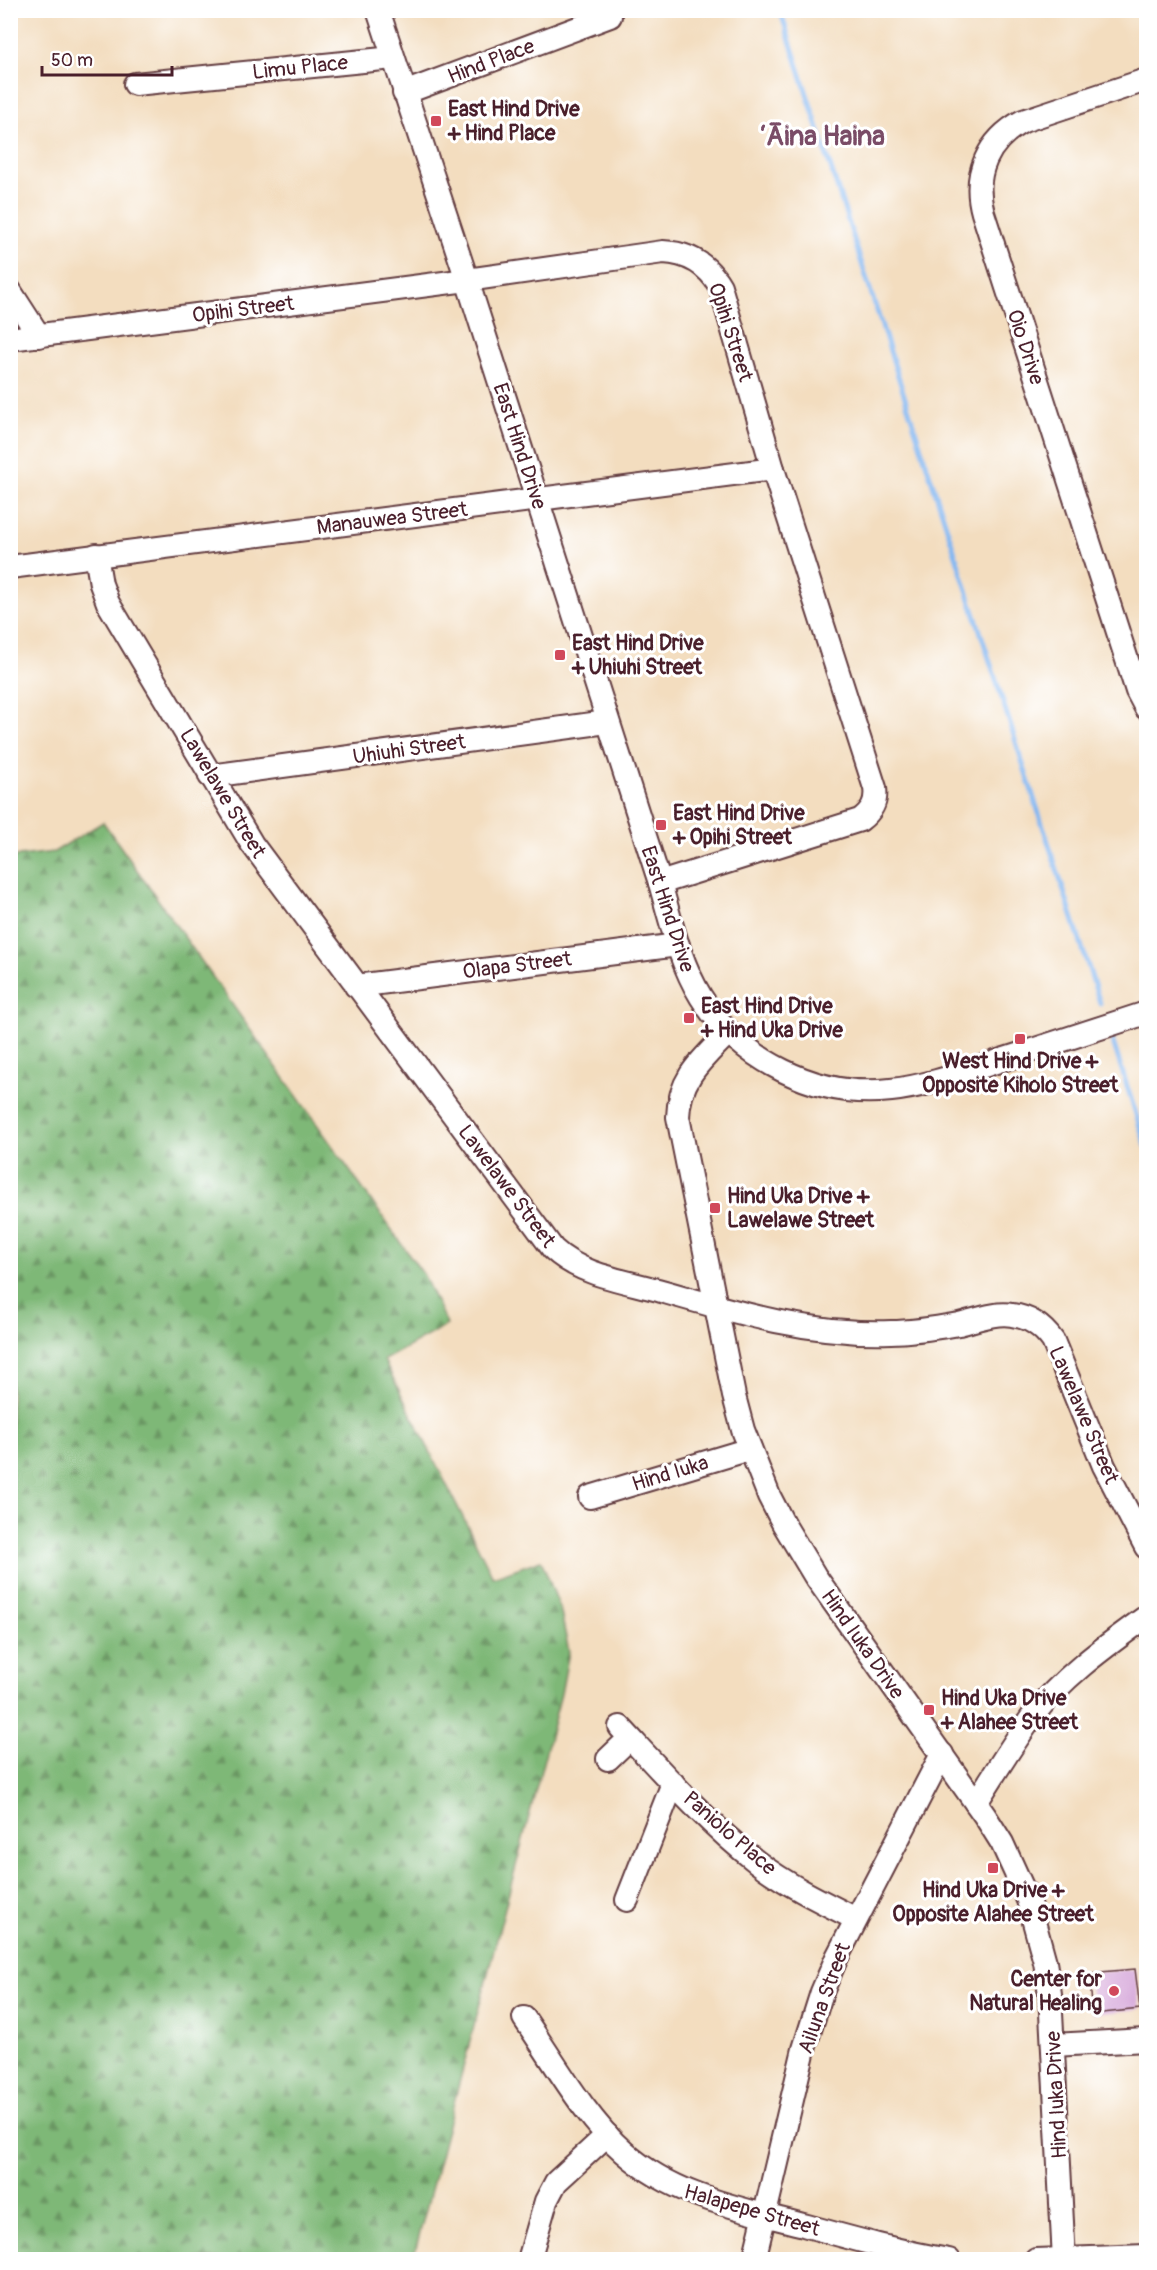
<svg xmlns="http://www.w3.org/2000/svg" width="1157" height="2270" viewBox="0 0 1157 2270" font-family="Pangolin,sans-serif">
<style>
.forest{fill:url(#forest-firs);stroke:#646c51;stroke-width:1.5}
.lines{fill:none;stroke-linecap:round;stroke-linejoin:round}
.stream{stroke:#84b8f1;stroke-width:5}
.building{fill:#d3a0d7}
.minor-casing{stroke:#633c41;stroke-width:26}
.minor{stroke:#fff;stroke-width:22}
.poi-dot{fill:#d1495b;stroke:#fff;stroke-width:2}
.labels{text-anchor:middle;stroke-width:6;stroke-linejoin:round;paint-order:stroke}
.street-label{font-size:21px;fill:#4a1f2b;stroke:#fff}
.poi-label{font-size:21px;font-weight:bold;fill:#4a1f2b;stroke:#fff;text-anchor:start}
.district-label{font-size:27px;font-weight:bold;fill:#7a4c67;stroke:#fff}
</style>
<defs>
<pattern id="forest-firs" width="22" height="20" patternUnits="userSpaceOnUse" patternTransform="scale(1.5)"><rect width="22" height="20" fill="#7eb877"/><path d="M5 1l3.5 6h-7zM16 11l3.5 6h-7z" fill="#699562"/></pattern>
</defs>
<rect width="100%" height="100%" fill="#fff"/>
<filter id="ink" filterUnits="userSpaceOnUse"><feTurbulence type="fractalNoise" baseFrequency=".0167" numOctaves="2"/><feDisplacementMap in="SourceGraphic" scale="12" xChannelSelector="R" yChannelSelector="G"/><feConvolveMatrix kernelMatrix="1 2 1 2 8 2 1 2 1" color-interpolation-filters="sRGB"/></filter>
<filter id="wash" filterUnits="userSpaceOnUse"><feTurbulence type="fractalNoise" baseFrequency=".008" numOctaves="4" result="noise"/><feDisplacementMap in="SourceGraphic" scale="24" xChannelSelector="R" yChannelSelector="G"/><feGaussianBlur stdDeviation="1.35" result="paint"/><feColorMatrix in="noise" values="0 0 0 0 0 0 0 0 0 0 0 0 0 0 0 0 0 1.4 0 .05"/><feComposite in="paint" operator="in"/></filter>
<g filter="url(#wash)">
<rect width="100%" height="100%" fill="#f3ddbf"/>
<polygon class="forest" points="103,822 423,1274 447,1325 384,1360 493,1577 541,1560 560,1608 569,1652 561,1694 413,2259 11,2259 11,857 54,852"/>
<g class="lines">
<g class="stream">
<polyline points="780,10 1100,1003"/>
<polyline points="1112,1039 1146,1146"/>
</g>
</g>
<g id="blocks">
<polygon class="building" points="1135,1969 1140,2009 1093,2014 1089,1973"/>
</g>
</g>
<g filter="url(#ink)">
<use href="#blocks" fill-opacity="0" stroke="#633c41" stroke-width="1.5"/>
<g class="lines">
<defs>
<g id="minor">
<path d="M378,10L467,280L660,883C671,922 680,963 701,997C740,1060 817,1099 891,1090C931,1086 970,1070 1008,1058C1054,1043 1100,1028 1146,1013"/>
<path d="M1146,80L1023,121C988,140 972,174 983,213L1137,691L1146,708"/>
<polyline points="135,84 393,58"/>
<polyline points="404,93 610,16"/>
<polyline points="10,291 39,336"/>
<path d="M10,339L467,280L663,252C688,253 707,264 720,286L773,469L875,788C877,802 872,811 860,820L660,883"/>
<path d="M96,555L101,584L108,603L252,844L553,1249C581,1275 621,1280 658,1290C734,1312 810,1335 891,1332C913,1332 936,1328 959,1324C976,1320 995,1312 1012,1315C1030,1317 1043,1327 1053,1341L1104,1466L1146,1547"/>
<polyline points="10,567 773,469"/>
<polyline points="210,776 607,722"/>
<polyline points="356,986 678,945"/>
<path d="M729,1032C703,1059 679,1077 678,1117L734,1396L743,1430L769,1496L783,1523L815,1576L985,1816L1002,1843L1028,1900L1045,1962L1050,1994L1064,2260"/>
<polyline points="590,1497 750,1449"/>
<path d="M620,1727C663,1773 707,1823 757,1862C787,1885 822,1902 856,1919"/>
<polyline points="608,1759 630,1738"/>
<path d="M976,1803C994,1774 1012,1745 1032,1717C1062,1677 1106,1646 1146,1617"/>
<polyline points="627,1900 673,1783"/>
<path d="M524,2018C553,2060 586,2119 624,2152C676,2198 743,2209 807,2226C854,2239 901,2252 949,2260"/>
<polyline points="1053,2045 1146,2040"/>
<polyline points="529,2260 546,2201 556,2182 607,2135"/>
<polyline points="754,2260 804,2049 822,1992 837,1957 942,1754"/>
<polyline points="1036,2260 1146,2256"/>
</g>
</defs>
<use href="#minor" class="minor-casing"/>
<use href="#minor" class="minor"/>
</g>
</g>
<g class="poi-dot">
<rect x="430" y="115" width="12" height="12" rx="3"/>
<rect x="554" y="649" width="12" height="12" rx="3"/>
<rect x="655" y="819" width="12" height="12" rx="3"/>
<rect x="683" y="1012" width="12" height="12" rx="3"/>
<rect x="1014" y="1033" width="12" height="12" rx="3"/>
<rect x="709" y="1202" width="12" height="12" rx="3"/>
<rect x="923" y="1704" width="12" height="12" rx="3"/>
<rect x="987" y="1862" width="12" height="12" rx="3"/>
<circle cx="1114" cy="1991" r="6"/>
</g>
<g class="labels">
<g class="street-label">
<text transform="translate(491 61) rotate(-21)" y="7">Hind Place</text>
<text transform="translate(300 67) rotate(-6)" y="7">Limu Place</text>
<text transform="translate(243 309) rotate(-7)" y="7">Opihi Street</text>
<text transform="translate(731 332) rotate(72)" y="7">Opihi Street</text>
<text transform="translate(1026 347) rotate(72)" y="7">Oio Drive</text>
<text transform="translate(520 446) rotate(72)" y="7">East Hind Drive</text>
<text transform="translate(392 518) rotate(-7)" y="7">Manauwea Street</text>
<text transform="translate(409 749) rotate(-8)" y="7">Uhiuhi Street</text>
<text transform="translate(223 793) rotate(59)" y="7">Lawelawe Street</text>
<text transform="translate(668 909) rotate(72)" y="7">East Hind Drive</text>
<text transform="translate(517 965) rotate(-7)" y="7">Olapa Street</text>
<text transform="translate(507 1186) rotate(53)" y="7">Lawelawe Street</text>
<text transform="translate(1084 1415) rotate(67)" y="7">Lawelawe Street</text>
<text transform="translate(670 1473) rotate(-17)" y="7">Hind Iuka</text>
<text transform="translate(863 1644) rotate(55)" y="7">Hind Iuka Drive</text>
<text transform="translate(730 1833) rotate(41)" y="7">Paniolo Place</text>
<text transform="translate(824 1998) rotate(-70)" y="7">Ailuna Street</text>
<text transform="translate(1056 2095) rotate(-93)" y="7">Hind Iuka Drive</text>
<text transform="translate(752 2210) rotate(16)" y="7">Halapepe Street</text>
</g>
<g class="poi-label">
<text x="448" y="116">East Hind Drive<tspan x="448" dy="24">+ Hind Place</tspan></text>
<text x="572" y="650">East Hind Drive<tspan x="572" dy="24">+ Uhiuhi Street</tspan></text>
<text x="673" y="820">East Hind Drive<tspan x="673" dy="24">+ Opihi Street</tspan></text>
<text x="701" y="1013">East Hind Drive<tspan x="701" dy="24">+ Hind Uka Drive</tspan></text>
<text x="1020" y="1068" text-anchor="middle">West Hind Drive +<tspan x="1020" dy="24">Opposite Kiholo Street</tspan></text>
<text x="727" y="1203">Hind Uka Drive +<tspan x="727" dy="24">Lawelawe Street</tspan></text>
<text x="941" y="1705">Hind Uka Drive<tspan x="941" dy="24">+ Alahee Street</tspan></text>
<text x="993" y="1897" text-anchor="middle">Hind Uka Drive +<tspan x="993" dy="24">Opposite Alahee Street</tspan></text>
<text x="1102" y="1986" text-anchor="end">Center for<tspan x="1102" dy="24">Natural Healing</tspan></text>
</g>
<g class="district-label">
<text x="822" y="145">‘Āina Haina</text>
</g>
</g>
<rect width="1157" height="2270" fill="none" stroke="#fff" stroke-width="36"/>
<path d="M42 66v9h130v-9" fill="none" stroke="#4a1f2b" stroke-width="3"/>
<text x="51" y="66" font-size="18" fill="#4a1f2b" stroke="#ffffff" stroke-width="4.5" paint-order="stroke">50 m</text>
</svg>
